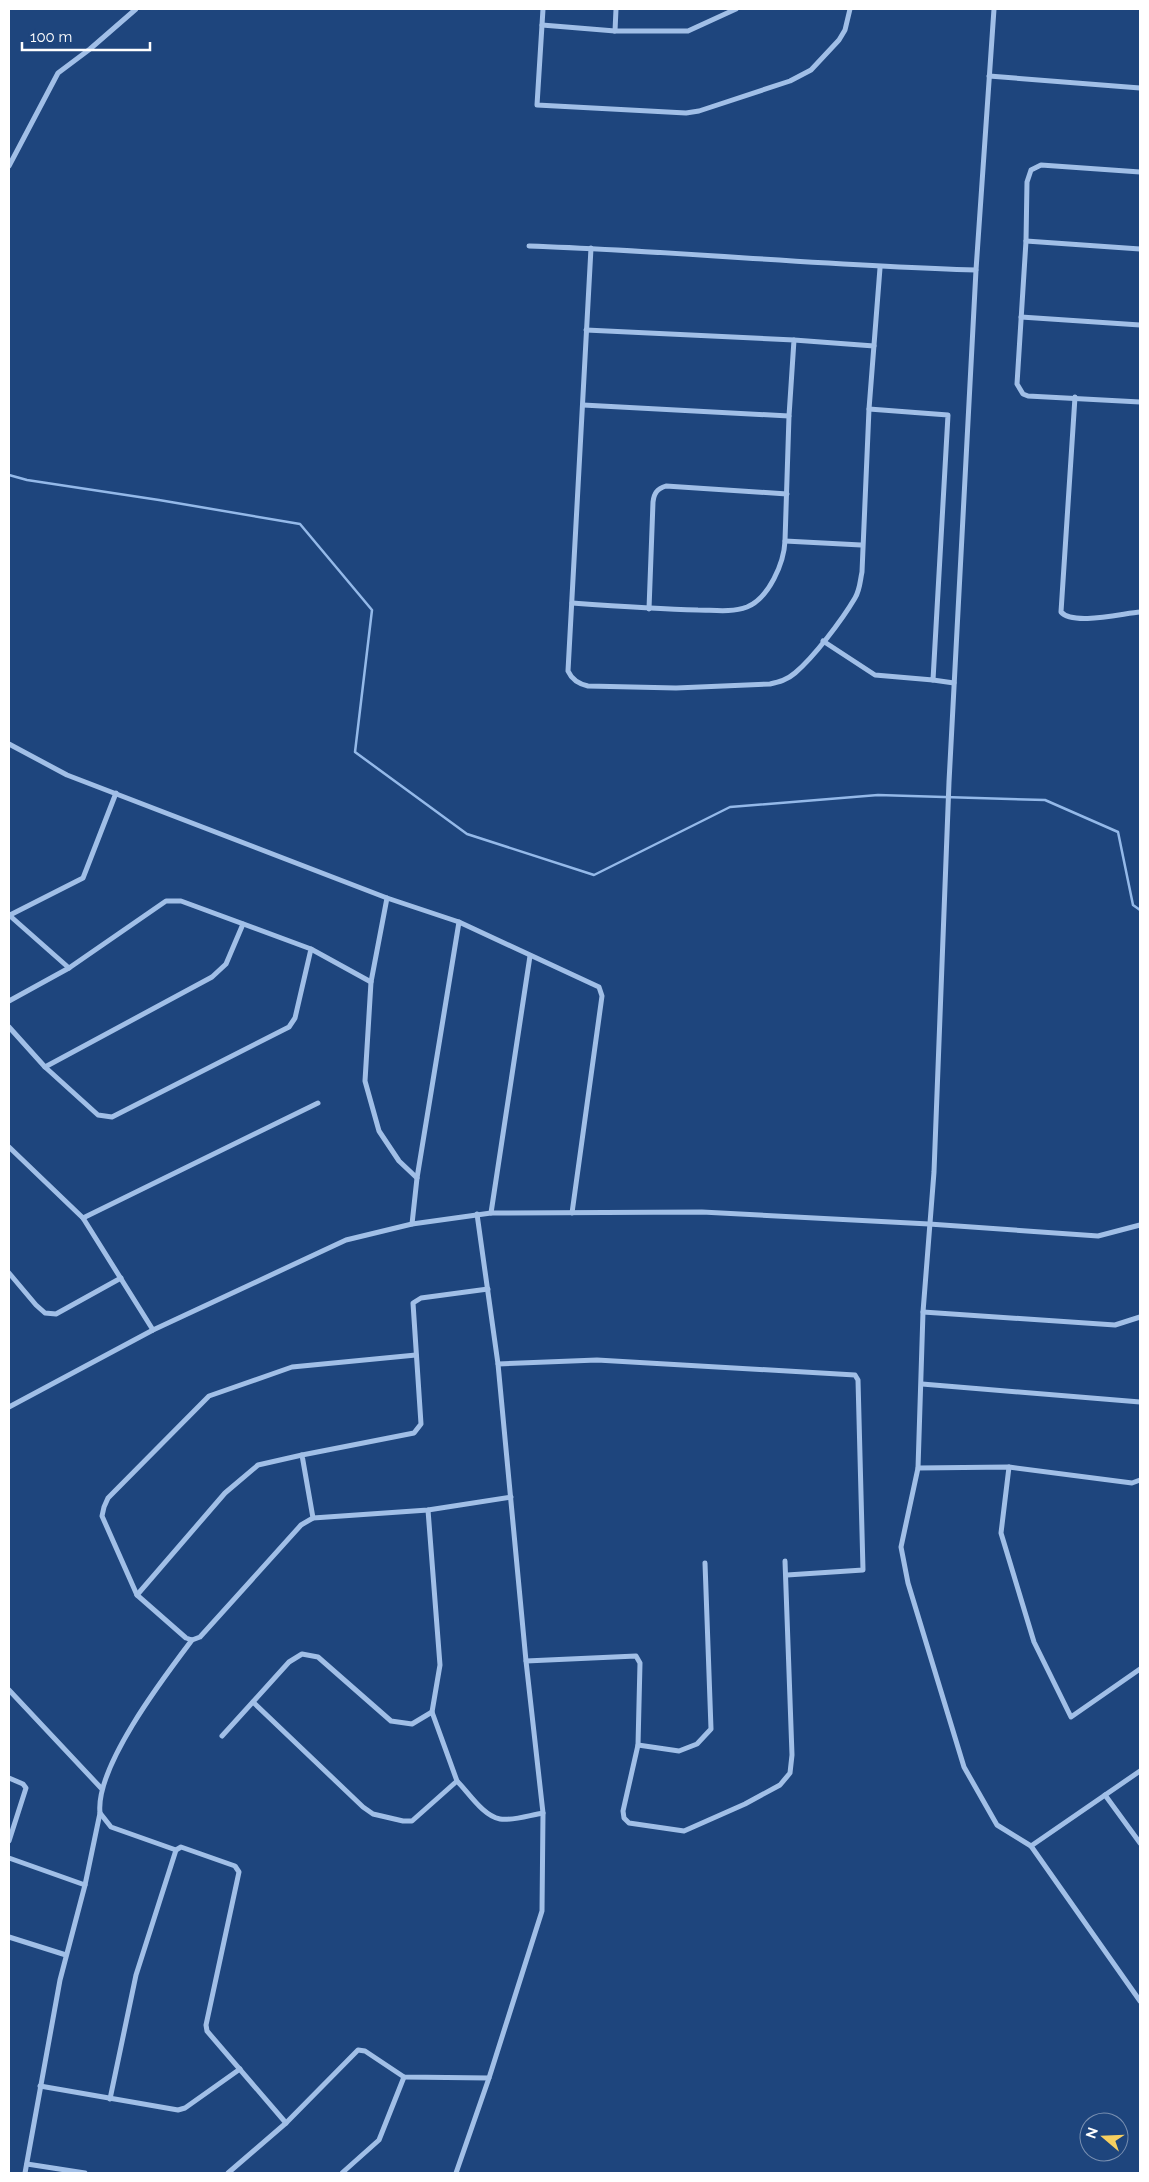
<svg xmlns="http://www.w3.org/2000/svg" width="1149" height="2182" viewBox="0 0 1149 2182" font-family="Raleway,sans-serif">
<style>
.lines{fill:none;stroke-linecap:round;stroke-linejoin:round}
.stream{stroke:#94b9e9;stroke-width:2.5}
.minor{stroke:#a1bfe7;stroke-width:5}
</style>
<rect width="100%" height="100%" fill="#1e457d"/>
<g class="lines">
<polyline class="stream" points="9,475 27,480 159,500 300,524 372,610 355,752 467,834 594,875 730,807 878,795 1045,800 1118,832 1133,905 1140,910"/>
<g class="minor">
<polyline points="543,9 537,105 686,113 699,111 790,81 811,70 839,40 845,30 850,9"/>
<polyline points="994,9 976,270 949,782 934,1172 923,1312 918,1468 901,1547 908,1583 964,1767 997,1825 1031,1846 1140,2001"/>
<polyline points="542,25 615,31 688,31 736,9"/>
<polyline points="615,31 616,9"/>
<polyline points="989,76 1140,88"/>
<polyline points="9,166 58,73 90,49 136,9"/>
<polyline points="1140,172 1041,165 1031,170 1027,182 1026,241 1017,384 1023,394 1028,396 1140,402"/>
<polyline points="1026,241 1140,249"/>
<path d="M529,246C678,251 827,266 976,270"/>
<path d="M591,248L568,671C572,680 579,684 588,686L676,688L770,684C779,682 787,680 795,673C814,657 842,620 855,598C860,590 860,581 862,572L869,409L880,268"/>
<polyline points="1021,317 1140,325"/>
<polyline points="794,340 874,346"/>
<path d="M1075,397L1061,612C1073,626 1124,613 1140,612"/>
<polyline points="583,405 789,416"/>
<polyline points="785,541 861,545"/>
<path d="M572,603C614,606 656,609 698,610C713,610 731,613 747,607C769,598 784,563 785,541L789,416L794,340L586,330"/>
<path d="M649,609L653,502C654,493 657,489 666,486L787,494"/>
<polyline points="823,641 875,675 933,680 948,415 869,409"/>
<polyline points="933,680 954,683"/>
<polyline points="9,744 67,775 387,898 459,922 599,987 602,996 572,1213"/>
<polyline points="387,898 371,982 365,1081 379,1131 399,1161 417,1178"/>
<polyline points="9,915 69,968 166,901 181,901 311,949 295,1018 289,1027 112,1117 98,1115 45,1067 9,1027"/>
<polyline points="10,915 83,878 116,793"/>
<polyline points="311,949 371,982"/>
<polyline points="9,1001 69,968"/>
<polyline points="45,1067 212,977 226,964 243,924"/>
<polyline points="9,1147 83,1218 153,1330"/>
<polyline points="491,1213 530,956"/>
<polyline points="83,1218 318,1103"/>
<polyline points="412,1224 417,1178 459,922"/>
<polyline points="9,1273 36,1305 45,1313 56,1314 121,1278"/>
<polyline points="923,1312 1115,1325 1140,1317"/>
<polyline points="416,1355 292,1367 209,1396 108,1498 104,1507 102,1516 137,1595 186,1638 192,1640 200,1637 301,1525 313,1518 428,1510 511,1497"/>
<polyline points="498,1364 597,1360 855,1375 858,1380 863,1570 787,1575"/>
<polyline points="922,1384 1140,1402"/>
<polyline points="9,1407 153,1330 346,1240 412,1224 491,1213 702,1212 929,1224 1098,1236 1140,1225"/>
<polyline points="1009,1467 1001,1533 1034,1642 1071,1717 1140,1669"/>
<polyline points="918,1468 1009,1467 1132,1483 1140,1480"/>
<polyline points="428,1510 440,1665 432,1712 457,1781"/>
<polyline points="313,1518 302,1455 414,1433 421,1424 413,1303 421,1298 488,1289"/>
<polyline points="137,1595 225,1493 258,1465 302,1455"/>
<polyline points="526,1661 636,1656 640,1663 638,1745 623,1811 624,1818 629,1823 684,1831 745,1804 780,1785 790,1773 792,1755 785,1561"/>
<polyline points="9,1690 101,1788"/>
<path d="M253,1702L363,1807L373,1814L403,1821H412L457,1781C469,1793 483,1816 500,1819C513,1821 530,1815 543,1813"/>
<polyline points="222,1736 289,1662 302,1654 318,1657 391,1721 412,1724 432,1712"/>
<polyline points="638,1745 679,1751 697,1744 711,1729 705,1563"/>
<polyline points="9,1778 23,1784 26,1788 9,1841"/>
<polyline points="1105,1795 1140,1843"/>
<polyline points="100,1813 111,1827 176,1850"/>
<polyline points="1031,1846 1140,1771"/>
<polyline points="9,1858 85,1885"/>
<polyline points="9,1937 66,1955"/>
<polyline points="40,2086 178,2110 185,2108 240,2069"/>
<polyline points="110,2099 136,1975 176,1850 181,1847 235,1866 239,1872 206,2025 207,2031 286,2123"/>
<polyline points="27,2164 85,2173"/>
<path d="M25,2173L60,1980L85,1885L100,1813C95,1767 164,1677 192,1640"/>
<polyline points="228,2173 286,2123 358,2050 365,2051 404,2077 489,2078"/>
<polyline points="342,2173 379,2140 404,2077"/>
<polyline points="456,2173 489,2078 542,1911 543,1813 526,1661 498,1364 477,1214"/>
</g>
</g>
<rect width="1149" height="2182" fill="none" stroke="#ffffff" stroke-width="20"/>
<g transform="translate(1104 2137) rotate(289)"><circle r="24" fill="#1e457d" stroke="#788fb1"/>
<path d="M0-4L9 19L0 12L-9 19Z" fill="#f6cf60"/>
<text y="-8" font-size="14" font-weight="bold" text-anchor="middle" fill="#ffffff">N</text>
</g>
<path d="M22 42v8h128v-8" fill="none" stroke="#ffffff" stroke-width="2.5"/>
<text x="30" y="42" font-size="15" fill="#ffffff" stroke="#1e457d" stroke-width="4" paint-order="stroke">100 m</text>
</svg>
